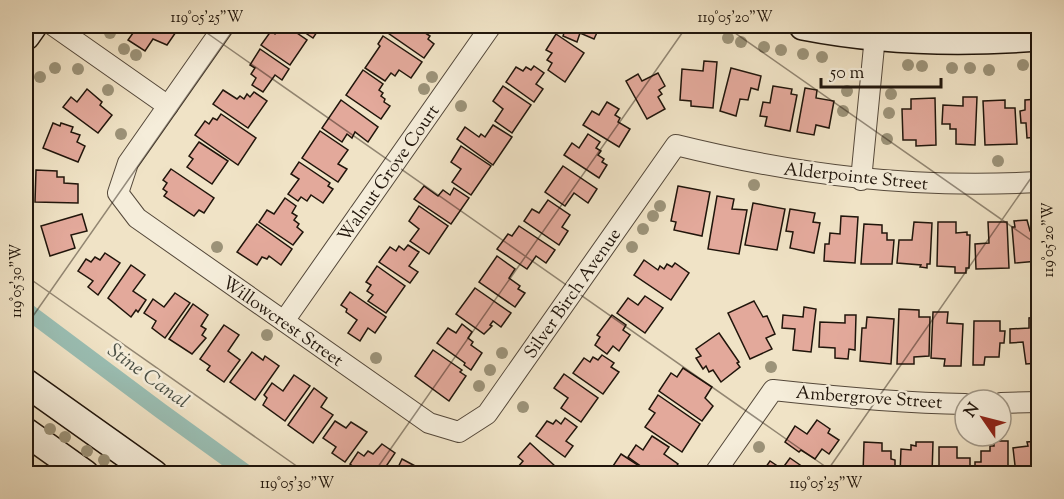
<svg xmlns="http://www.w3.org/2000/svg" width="1064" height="499" viewBox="0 0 1064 499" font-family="'Sorts Mill Goudy',serif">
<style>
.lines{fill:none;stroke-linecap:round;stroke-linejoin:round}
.canal{stroke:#9abeb3;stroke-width:16}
.building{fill:#e3a99b;stroke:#20150b;stroke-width:1.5}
.street-casing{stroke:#54483a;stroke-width:22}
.secondary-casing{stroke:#20150b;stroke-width:30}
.street{stroke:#f5edda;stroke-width:20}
.secondary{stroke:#f5edda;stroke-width:27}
.tree{fill:#9c9379}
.ticks{fill:none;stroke:#20150b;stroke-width:1.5;stroke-opacity:0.45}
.labels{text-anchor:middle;stroke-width:5;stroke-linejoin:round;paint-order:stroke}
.street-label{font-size:18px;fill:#20150b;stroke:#f5edda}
.water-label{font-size:20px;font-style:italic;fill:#4b5046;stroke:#f5edda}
.neatline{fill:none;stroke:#20150b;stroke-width:2}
.ticks-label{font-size:15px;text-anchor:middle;fill:#20150b}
</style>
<rect width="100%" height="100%" fill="#f0e3c6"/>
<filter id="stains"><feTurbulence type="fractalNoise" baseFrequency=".00333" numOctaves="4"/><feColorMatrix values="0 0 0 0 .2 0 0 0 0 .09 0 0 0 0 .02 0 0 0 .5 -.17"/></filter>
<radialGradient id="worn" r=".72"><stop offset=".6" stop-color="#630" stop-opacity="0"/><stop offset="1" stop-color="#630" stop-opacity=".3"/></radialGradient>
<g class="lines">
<polyline class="canal" points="26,310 161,411 248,474"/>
</g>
<g class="building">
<polygon points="138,26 167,26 176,32 167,45 153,39 145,51 128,40"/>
<polygon points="295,26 321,26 313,38"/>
<polygon points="393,26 421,26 419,29 430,36 428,39 434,44 424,58 388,33"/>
<polygon points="563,26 600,26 594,39 580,33 577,42 563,36 566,27"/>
<polygon points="280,27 288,33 291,29 307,40 290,65 261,45 271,31 275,34"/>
<polygon points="556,34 584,53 565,82 548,70 552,63 547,60 552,53 546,50"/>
<polygon points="383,36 422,62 411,78 399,70 395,76 391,73 385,81 365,68 380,46 378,44"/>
<polygon points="260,49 289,69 282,80 275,75 263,92 252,85 256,78 251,74 255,68 250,65"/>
<polygon points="704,61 717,62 713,108 691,106 691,101 680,100 682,69 703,71"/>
<polygon points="534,66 544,73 536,84 543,89 534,102 506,82 516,67 523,71 526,67 531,70"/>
<polygon points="731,68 761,76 758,90 751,88 748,100 740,99 736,116 720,111"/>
<polygon points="363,70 383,84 379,90 383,93 381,96 385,99 384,102 390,106 381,119 346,95"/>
<polygon points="658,73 665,86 659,90 662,94 658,97 665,109 647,119 626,81 638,74 642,81"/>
<polygon points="503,86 531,105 512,133 495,121 503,109 493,101"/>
<polygon points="773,86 792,89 791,94 797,95 790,131 765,126 767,117 760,116 763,102 770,103"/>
<polygon points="805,88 817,90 816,98 834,101 829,128 816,125 814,135 797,132"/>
<polygon points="87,89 102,102 100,105 112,115 98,133 63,107 71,97 77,102"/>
<polygon points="223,90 237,99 240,96 244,99 247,94 250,97 254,92 267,101 248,128 213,104"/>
<polygon points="963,97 977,97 975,145 956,144 956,129 950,129 950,124 942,124 943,105 963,106"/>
<polygon points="935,98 936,145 916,146 916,140 903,140 902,109 911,109 911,99"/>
<polygon points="1038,99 1038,143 1037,143 1037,137 1027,138 1026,123 1021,123 1020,111 1025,110 1025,100"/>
<polygon points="341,100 378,127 368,142 355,132 352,138 347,134 342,142 322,128"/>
<polygon points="1005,100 1005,108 1015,108 1017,144 985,145 983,101"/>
<polygon points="607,102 619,109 615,115 620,118 618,122 630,129 619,147 583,125 592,111 599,115"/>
<polygon points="221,114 256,138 238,165 195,135 205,121 209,124 213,118 217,120"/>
<polygon points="53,123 60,126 61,123 73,127 71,132 80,135 77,142 85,146 78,162 43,148"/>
<polygon points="493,125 512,137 493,165 457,139 465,127 479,137 481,134 485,137"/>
<polygon points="320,131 348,150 338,164 347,169 338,182 302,158"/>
<polygon points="588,134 600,142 596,148 601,151 598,155 604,159 602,162 607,165 599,178 564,155 572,143 579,148"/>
<polygon points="199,142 228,161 212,184 187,167 193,159 189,156"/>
<polygon points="461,146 491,166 471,195 452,182 461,169 451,162"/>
<polygon points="299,162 330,183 328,186 333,189 323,203 311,195 307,201 301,197 298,201 288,194 299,179 291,174"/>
<polygon points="563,166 597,189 588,203 574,193 565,206 545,192"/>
<polygon points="171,169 214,198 204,213 199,210 194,216 164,196 167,192 163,189 167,183 163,180"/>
<polygon points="36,170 57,171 57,177 64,177 64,183 78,184 78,203 35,202"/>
<polygon points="424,186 438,196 443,190 450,195 454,188 469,198 451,224 414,199"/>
<polygon points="678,186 710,192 702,236 674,230 676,222 671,221"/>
<polygon points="717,196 734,199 732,209 747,210 739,254 708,249"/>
<polygon points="285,198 296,206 292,213 297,216 294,220 299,224 297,227 303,232 293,245 259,222 267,210 274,214"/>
<polygon points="548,200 570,215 562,227 568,231 559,245 524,221 532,209 539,213"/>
<polygon points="753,203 785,209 777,250 745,245"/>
<polygon points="419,206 448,226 429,254 410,241 419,229 409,221"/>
<polygon points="790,209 815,213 813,222 820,223 814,253 790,248 793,232 786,231"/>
<polygon points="82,214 87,231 71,235 75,248 50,256 41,226"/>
<polygon points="841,216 858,217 855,263 824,261 825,244 829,244 830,233 840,234"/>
<polygon points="1027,220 1030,231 1038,230 1038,261 1015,263 1012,227 1015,227 1014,221"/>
<polygon points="914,222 932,223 930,264 927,264 927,268 920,267 921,265 897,263 899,240 912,240"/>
<polygon points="938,222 956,222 956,233 967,232 967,235 970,235 969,268 966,268 966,273 955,273 955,267 937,266"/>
<polygon points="988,222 1007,222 1009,268 976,269 975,244 989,243"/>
<polygon points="257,224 292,249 281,265 269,256 267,259 262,257 257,265 237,252"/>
<polygon points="864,224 882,225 882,233 887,233 887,240 894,240 892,264 861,264"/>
<polygon points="519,226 555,250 546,263 536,256 527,269 497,249 508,234 512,236"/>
<polygon points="408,245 419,252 409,266 418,272 410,283 379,262 390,247 396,251 399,246 404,250"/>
<polygon points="105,253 120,263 98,295 88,287 93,281 78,271 86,259 91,262 95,257 100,260"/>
<polygon points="497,256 515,269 509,278 520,286 518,289 525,293 515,307 479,282"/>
<polygon points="644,260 658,270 660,266 664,269 667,264 672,267 675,263 689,273 671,300 634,275"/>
<polygon points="131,265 145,275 133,291 146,300 138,312 136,310 131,317 108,298"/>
<polygon points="377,266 405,286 386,313 368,301 373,295 367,291 371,285 366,282"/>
<polygon points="475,288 511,313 501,327 493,321 490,325 492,326 484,334 456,314"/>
<polygon points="350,292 386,317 375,333 368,328 360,341 348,333 357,320 346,312 347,309 341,305"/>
<polygon points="175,293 190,303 165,338 152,328 156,321 144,313 153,299 164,307"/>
<polygon points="645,296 663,308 645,333 617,313 628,298 638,305"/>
<polygon points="754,301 763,317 767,316 775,334 766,338 772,349 750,359 728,313"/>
<polygon points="193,304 208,315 201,326 206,329 202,335 206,338 192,354 169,339"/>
<polygon points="804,307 816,309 811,352 793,350 795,329 782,328 783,315 803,317"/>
<polygon points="899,309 919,310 919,317 930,317 929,356 914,357 914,364 897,364"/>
<polygon points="933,312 948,312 947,323 963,324 961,366 944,366 945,359 931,358"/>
<polygon points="612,315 626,325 623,330 630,335 619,351 613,346 607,354 595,345 600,337 597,335"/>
<polygon points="845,315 856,315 855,350 849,349 848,359 835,358 835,348 819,347 820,322 845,323"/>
<polygon points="867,317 894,319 891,364 860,361 862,328 866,328"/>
<polygon points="1038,317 1038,363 1026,364 1023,342 1010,343 1010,329 1029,328 1029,318"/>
<polygon points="974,321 1000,321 1000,331 1005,331 1004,343 1000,343 999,357 985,357 984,365 973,365"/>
<polygon points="462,324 472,332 468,338 473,342 471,345 482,353 471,370 464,365 465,363 437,343 448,328 456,333"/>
<polygon points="224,325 239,335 228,351 240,360 224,382 207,370 210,366 200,359"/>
<polygon points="719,333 739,362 737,363 740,367 721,382 713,370 709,372 706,366 703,369 696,358 701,356 696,349"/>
<polygon points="433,350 462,370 460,372 466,376 449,401 415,376"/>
<polygon points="252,352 263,360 265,356 279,366 255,400 230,382"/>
<polygon points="602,355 614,363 611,367 619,372 603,394 573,373 584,358 590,362 593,357 598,360"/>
<polygon points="683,368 712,387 705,398 713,406 702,421 659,391 671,373 677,377"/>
<polygon points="564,374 598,398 581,422 561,408 568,398 554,388"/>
<polygon points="294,375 310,386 285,421 263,405 267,398 264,395 272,383 283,391"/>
<polygon points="314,388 327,398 321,407 333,415 313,443 288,425"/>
<polygon points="658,395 700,424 682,452 645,427 655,413 649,409"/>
<polygon points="565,418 577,427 566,441 573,446 565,457 536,436 547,421 553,424 556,420 561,424"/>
<polygon points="817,420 830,429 828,433 839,440 829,454 822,449 815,459 801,450 799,452 785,442 795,426 807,434"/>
<polygon points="335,421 346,428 351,422 367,432 345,462 332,453 336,447 323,438"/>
<polygon points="652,436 669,447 664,454 678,464 671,474 652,474 628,457 636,445 643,450"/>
<polygon points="994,441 1008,441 1008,474 975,474 975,462 981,462 981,451 990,451 990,446 994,446"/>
<polygon points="1038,441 1038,474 1016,474 1013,448 1028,446 1027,442"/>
<polygon points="864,442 882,443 882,451 891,451 891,459 895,460 895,473 863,474"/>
<polygon points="916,442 933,442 932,474 900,474 901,449 911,450 911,445 916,446"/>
<polygon points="530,443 555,466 549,474 543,474 540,471 538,474 520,474 522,471 518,467 523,461 518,457"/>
<polygon points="382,444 395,453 381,474 363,474 350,464 358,452 364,456 368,451 373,454"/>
<polygon points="939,447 957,447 957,458 970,458 970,474 939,474"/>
<polygon points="621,454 647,471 645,474 618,474 620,471 613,466"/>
<polygon points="790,458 813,474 761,474 770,461 782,469"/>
<polygon points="402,459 417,467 415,474 395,474"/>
</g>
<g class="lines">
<defs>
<g id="street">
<polyline points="54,26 168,106"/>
<path d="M224,26L128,163L118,193L137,218L429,423L459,432L487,414L676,145C797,175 913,189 1038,182"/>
<polyline points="861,180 875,36"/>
<polyline points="284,321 491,26"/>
<polyline points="1001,403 1038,402"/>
<path d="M714,474L773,390C837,397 900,403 965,404"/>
</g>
<g id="secondary">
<path d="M803,26C880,41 960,43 1038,37"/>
<polyline points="26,36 33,26"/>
<polyline points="26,383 154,474"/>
<polyline points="26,432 85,474"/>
</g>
</defs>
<use href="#street" class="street-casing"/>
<use href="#secondary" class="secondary-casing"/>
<use href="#street" class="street"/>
<use href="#secondary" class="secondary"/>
</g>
<g class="tree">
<circle cx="110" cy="33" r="6"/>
<circle cx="728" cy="38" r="6"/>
<circle cx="741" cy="42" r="6"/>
<circle cx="764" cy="47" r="6"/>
<circle cx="124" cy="49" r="6"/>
<circle cx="781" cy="50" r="6"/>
<circle cx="803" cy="54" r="6"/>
<circle cx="136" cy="55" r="6"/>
<circle cx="822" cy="57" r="6"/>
<circle cx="908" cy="65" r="6"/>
<circle cx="1023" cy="65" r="6"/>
<circle cx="922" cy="66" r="6"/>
<circle cx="55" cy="68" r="6"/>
<circle cx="952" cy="68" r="6"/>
<circle cx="970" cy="68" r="6"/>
<circle cx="78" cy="69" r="6"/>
<circle cx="989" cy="70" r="6"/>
<circle cx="40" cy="77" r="6"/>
<circle cx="432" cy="77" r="6"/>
<circle cx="424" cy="89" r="6"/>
<circle cx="108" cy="90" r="6"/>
<circle cx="847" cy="91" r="6"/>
<circle cx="891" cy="94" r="6"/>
<circle cx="461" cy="106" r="6"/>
<circle cx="843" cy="111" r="6"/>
<circle cx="889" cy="113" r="6"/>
<circle cx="121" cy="134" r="6"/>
<circle cx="887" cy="139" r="6"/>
<circle cx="998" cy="161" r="6"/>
<circle cx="754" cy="185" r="6"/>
<circle cx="660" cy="206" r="6"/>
<circle cx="653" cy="216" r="6"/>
<circle cx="643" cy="229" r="6"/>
<circle cx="217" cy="247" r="6"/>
<circle cx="632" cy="247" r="6"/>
<circle cx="267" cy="335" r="6"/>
<circle cx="502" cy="353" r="6"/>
<circle cx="376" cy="358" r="6"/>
<circle cx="771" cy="367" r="6"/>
<circle cx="490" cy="370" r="6"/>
<circle cx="479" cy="386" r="6"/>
<circle cx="523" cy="407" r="6"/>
<circle cx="50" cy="429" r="6"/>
<circle cx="65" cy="437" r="6"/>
<circle cx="759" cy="447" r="6"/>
<circle cx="87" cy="451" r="6"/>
<circle cx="104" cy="460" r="6"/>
</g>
<path class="ticks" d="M197,26L836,474M725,26L1038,245M26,276L308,474M26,326L236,26M373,474L687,26M825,474L1038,168"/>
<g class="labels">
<g class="street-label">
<text transform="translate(388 173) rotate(-55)" y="6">Walnut Grove Court</text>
<text transform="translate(856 176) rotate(6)" y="6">Alderpointe Street</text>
<text transform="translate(572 293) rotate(-55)" y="6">Silver Birch Avenue</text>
<text transform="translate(283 321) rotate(35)" y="6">Willowcrest Street</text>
<text transform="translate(869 397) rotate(4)" y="6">Ambergrove Street</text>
</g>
<g class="water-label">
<text transform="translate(149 375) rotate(36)" y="7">Stine Canal</text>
</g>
</g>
<rect width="1064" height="499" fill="none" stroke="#f0e3c6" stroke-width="66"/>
<g transform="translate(983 418) rotate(305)"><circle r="28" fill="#f5edda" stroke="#a09787" stroke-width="1.5"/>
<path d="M0-4.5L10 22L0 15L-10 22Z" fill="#8f2418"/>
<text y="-9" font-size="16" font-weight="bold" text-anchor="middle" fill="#20150b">N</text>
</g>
<path d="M821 78v9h120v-9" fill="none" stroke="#20150b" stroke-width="3"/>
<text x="830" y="78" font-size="18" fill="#20150b" stroke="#f5edda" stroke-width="4.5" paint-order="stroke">50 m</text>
<rect x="33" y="33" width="998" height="433" class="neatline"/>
<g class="ticks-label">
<text x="207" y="22">119°05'25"W</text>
<text x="735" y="22">119°05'20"W</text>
<text transform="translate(1048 240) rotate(-90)" y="5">119°05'20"W</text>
<text transform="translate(16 281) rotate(-90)" y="5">119°05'30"W</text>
<text x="297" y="488">119°05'30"W</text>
<text x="826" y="488">119°05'25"W</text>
</g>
<rect width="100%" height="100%" filter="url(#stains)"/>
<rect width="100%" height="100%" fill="url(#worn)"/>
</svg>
